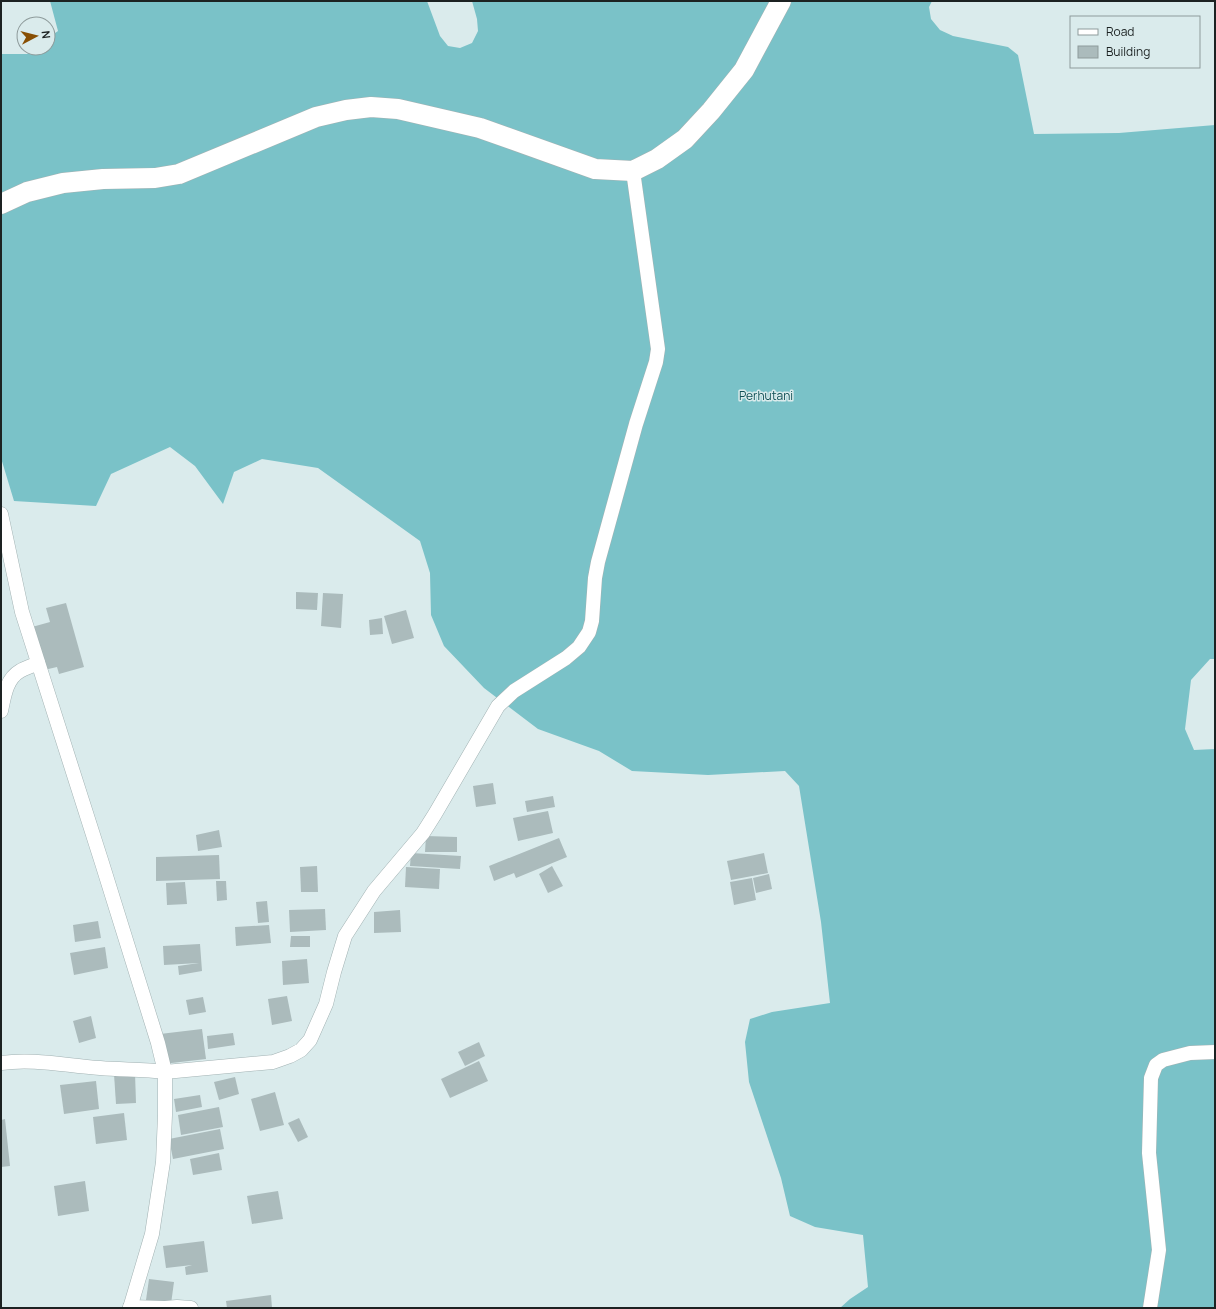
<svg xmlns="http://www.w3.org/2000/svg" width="1216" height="1309" viewBox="0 0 1216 1309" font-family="Manrope,sans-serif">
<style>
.forest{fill:#7ac2c8}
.building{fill:#abbbbc}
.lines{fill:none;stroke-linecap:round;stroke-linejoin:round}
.street-casing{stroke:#a2b2b3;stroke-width:15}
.secondary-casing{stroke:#a2b2b3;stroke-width:21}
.street{stroke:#fff;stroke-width:14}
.secondary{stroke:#fff;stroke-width:20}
.labels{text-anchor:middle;stroke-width:3;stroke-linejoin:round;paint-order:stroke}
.park-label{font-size:12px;fill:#105055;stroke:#daebec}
</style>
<rect width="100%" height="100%" fill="#daebec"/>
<polygon class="forest" points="50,1 427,1 440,36 448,46 460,48 472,43 478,31 477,19 472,1 932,1 929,7 931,19 940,30 953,36 1008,47 1018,55 1034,134 1119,133 1215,125 1215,659 1210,659 1191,680 1185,729 1194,750 1215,749 1215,1308 840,1308 850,1299 868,1287 863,1235 815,1227 790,1216 781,1178 749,1082 745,1042 750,1019 772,1012 830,1003 821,922 799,786 785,771 708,775 632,771 599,751 538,729 484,688 444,646 431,615 430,573 420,541 318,468 262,459 234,472 223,504 195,466 170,447 111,474 96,506 14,501 1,458 1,54 27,54 35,48 48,48 48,38 58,31"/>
<g class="building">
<polygon points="296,592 318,593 317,610 296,609"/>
<polygon points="323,593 343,594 341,628 321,626"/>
<polygon points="66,603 84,667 59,674 57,667 44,670 32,627 50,622 46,608"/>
<polygon points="406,610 414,638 392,644 384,616"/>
<polygon points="382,618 383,634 370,635 369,620"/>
<polygon points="493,783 496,804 476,807 473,786"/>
<polygon points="553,796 555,807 527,812 525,801"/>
<polygon points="548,811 553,833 518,841 513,818"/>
<polygon points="219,830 222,847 198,851 196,835"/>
<polygon points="426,836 457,837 457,852 425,852"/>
<polygon points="559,838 567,857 516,878 514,873 494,881 489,866"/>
<polygon points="411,853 461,856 460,869 410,866"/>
<polygon points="764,853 768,873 731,880 727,861"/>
<polygon points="219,855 220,879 156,881 156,857"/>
<polygon points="317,866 318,892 301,892 300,867"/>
<polygon points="552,866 563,886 548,893 539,874"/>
<polygon points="406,867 440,869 439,889 405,887"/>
<polygon points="769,874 772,889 756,893 753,878"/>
<polygon points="752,878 756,900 734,905 730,882"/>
<polygon points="216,881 226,881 227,900 217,901"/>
<polygon points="185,882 187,904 167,905 166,883"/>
<polygon points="267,901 269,922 258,923 256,902"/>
<polygon points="325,909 326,930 290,932 289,910"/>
<polygon points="400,910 401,932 374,933 374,912"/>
<polygon points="98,921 101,938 75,942 73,925"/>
<polygon points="269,925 271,943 236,946 235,927"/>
<polygon points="291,936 310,936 310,947 290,947"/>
<polygon points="200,944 202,971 179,975 178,966 199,963 164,965 163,946"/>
<polygon points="105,947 108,968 74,975 70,953"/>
<polygon points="307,959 309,983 283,985 282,961"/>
<polygon points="287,996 292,1021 272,1025 268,999"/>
<polygon points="203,997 206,1012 189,1015 186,1000"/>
<polygon points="91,1016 96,1038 79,1043 73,1021"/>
<polygon points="202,1029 206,1059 163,1064 160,1034"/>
<polygon points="233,1033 235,1045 208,1049 207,1036"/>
<polygon points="479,1042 485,1056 465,1066 458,1052"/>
<polygon points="479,1061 488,1081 450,1098 441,1079"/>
<polygon points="135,1073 136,1103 116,1104 114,1074"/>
<polygon points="235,1077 239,1094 219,1100 214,1082"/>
<polygon points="96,1081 99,1109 64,1114 60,1085"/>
<polygon points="275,1092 284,1125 260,1131 251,1099"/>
<polygon points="200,1095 202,1107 176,1112 174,1099"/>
<polygon points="219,1107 223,1127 181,1135 178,1115"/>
<polygon points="124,1113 127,1140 96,1144 93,1117"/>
<polygon points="299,1118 308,1137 298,1142 288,1123"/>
<polygon points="5,1119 10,1166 1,1167 1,1120"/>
<polygon points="220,1129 224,1149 173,1159 169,1139"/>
<polygon points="219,1153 222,1170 193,1175 190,1159"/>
<polygon points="85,1181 89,1211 58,1216 54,1186"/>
<polygon points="278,1191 283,1219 252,1224 247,1196"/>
<polygon points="204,1241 208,1272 186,1275 185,1267 192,1265 166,1268 163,1246"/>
<polygon points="149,1279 174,1282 171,1304 146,1300"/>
<polygon points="271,1295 272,1308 227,1308 226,1301"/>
</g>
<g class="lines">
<defs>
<g id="street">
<polyline points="1,514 22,612 102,863 158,1043 165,1072 165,1115 163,1162 152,1234 130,1308"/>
<path d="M1,711C4,697 6,679 20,671C25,668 32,666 38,663"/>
<path d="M1,1063C34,1058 67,1066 100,1068C122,1070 143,1069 165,1072L273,1062L290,1056L301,1050L310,1040L326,1004L334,972L345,936L374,891L423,833L435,814L498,706L514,691L566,658L579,647L589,632L592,621L595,578L598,562L636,424L656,362L658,349L633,171"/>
<polyline points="130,1307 165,1308 177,1307 191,1308"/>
<polyline points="1150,1308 1159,1250 1149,1153 1151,1078 1156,1065 1163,1060 1190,1053 1215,1052"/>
</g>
<polyline id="secondary" points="1,204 27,192 63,183 103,179 155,178 179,174 316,117 346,110 371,107 398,109 480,128 595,169 633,171 657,159 685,139 711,111 744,70 781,1"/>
</defs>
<use href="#street" class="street-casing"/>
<use href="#secondary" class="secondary-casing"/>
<use href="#street" class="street"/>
<use href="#secondary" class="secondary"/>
</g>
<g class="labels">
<g class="park-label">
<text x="766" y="400">Perhutani</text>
</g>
</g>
<rect width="1216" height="1309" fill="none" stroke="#1c2222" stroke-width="4"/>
<rect x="1070" y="16" width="130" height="52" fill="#daebec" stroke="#8e9b9b"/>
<rect x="1078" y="29" width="20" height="6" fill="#ffffff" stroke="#8e9b9b"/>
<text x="1106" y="36" font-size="12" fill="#1c2222">Road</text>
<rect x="1078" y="46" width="20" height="12" fill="#abbbbc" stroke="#8e9b9b"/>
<text x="1106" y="56" font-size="12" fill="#1c2222">Building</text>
<g transform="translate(36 36) rotate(83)"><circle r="19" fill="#daebec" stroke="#8e9b9b"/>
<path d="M0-3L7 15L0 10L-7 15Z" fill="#884f04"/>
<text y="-6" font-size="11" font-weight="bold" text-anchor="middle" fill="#1c2222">N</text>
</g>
</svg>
